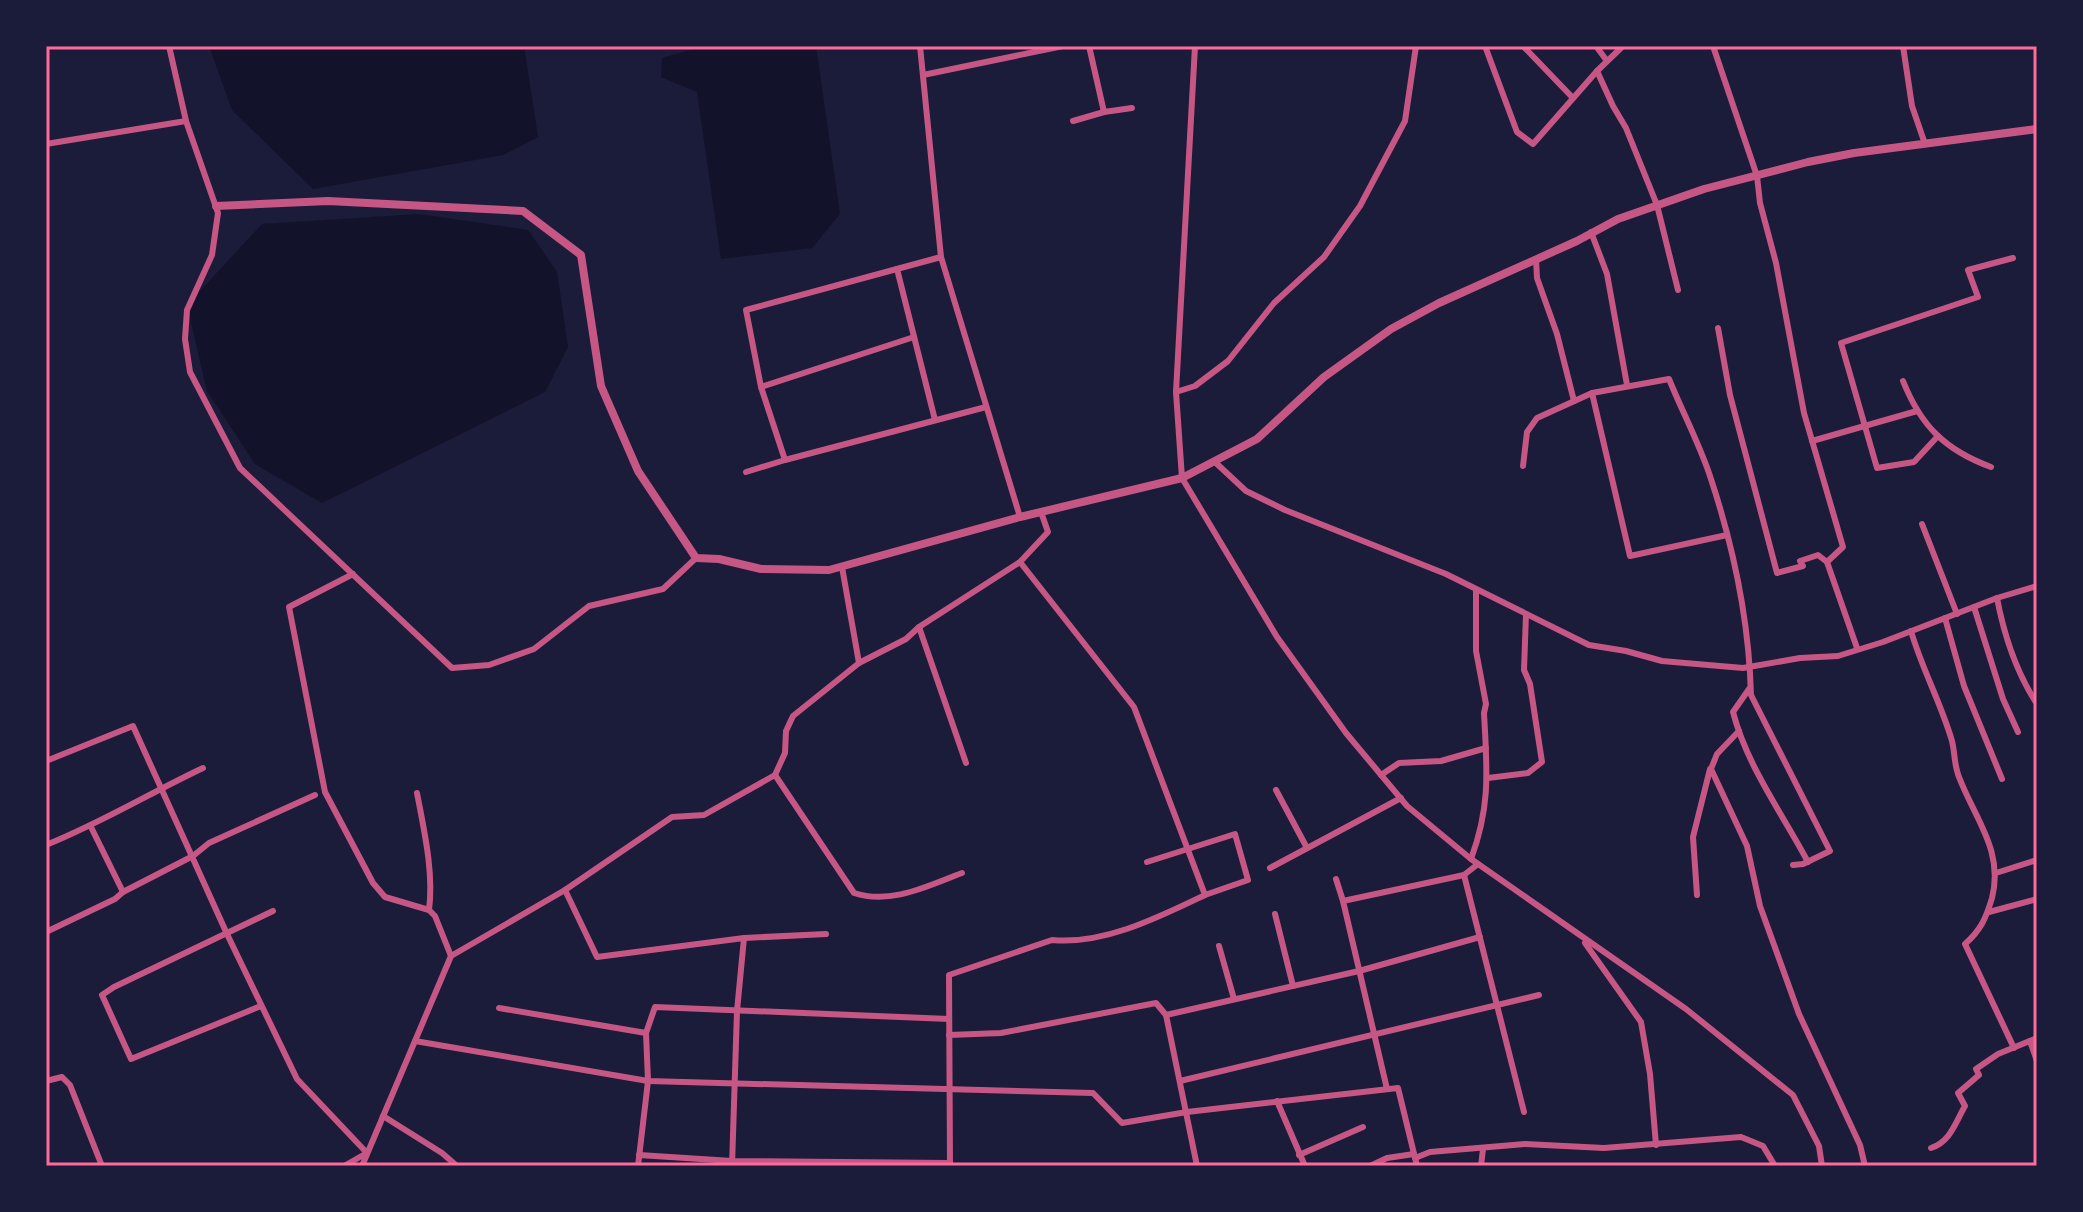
<svg xmlns="http://www.w3.org/2000/svg" width="2083" height="1212" viewBox="0 0 2083 1212" font-family="'Space Grotesk',sans-serif">
<style>
.water{fill:#12122b}
.lines{fill:none;stroke-linecap:round;stroke-linejoin:round}
.minor{stroke:#c65784;stroke-width:6}
.tertiary{stroke:#c65784;stroke-width:8}
.neatline{fill:none;stroke:#ff6b9d;stroke-width:3}
</style>
<rect width="100%" height="100%" fill="#1b1b3a"/>
<g class="water">
<polygon points="209,46 524,46 538,137 503,155 313,189 232,110"/>
<polygon points="694,46 816,46 840,214 812,248 721,259 697,92 661,77 662,58 693,49"/>
<polygon points="419,214 528,230 557,272 568,347 545,392 322,503 255,464 207,391 187,305 262,224"/>
</g>
<g class="lines">
<g class="minor">
<polyline points="169,46 186,121 218,213 212,255 187,310 185,339 190,372 240,468 452,668 489,665 534,649 589,606 663,589 696,558"/>
<polyline points="920,46 941,257 1020,517"/>
<polyline points="1089,46 1104,112 1132,108"/>
<polyline points="1195,46 1176,392 1182,478 1277,637 1346,733 1407,806 1471,859 1686,1009 1793,1095 1819,1146 1822,1166"/>
<polyline points="1485,46 1517,132 1533,144 1597,71 1623,46"/>
<polyline points="1523,46 1573,98"/>
<polyline points="1596,46 1607,61"/>
<polyline points="1713,46 1757,176 1760,203 1776,263 1804,413 1843,547 1827,562 1857,648"/>
<polyline points="1903,46 1912,106 1925,144"/>
<polyline points="1597,71 1613,106 1626,128 1657,205 1678,290"/>
<polyline points="923,75 1063,46"/>
<polyline points="1073,121 1104,112"/>
<polyline points="46,144 186,121"/>
<polyline points="1591,232 1607,274 1627,385"/>
<polyline points="941,257 746,310 761,387 785,460 986,407"/>
<polyline points="1536,259 1537,278 1557,334 1574,401"/>
<polyline points="897,269 935,420"/>
<polyline points="1718,328 1730,395 1777,573 1803,566 1800,561 1818,555 1827,562"/>
<path d="M1903,381C1921,426 1945,450 1991,467"/>
<polyline points="761,387 914,337"/>
<polyline points="1176,392 1195,386 1228,361 1274,303 1324,257 1360,206 1405,121 1416,46"/>
<path d="M1592,393L1669,379C1682,411 1699,443 1710,476C1733,545 1749,622 1751,695L1830,851L1803,864L1793,865"/>
<polyline points="1938,436 1914,462 1877,468 1841,343 1978,297 1968,270 2013,258"/>
<polyline points="1812,441 1917,411"/>
<polyline points="1216,463 1246,491 1285,510 1446,574 1589,645 1626,651 1662,661 1743,668 1800,658 1838,656 1883,642 1997,598 2037,586"/>
<polyline points="1523,466 1527,432 1537,418 1592,393 1630,556 1727,535"/>
<polyline points="746,472 785,460"/>
<polyline points="1922,524 1957,614"/>
<polyline points="842,567 859,663"/>
<polyline points="353,574 289,607 325,792 373,883 385,897 429,910 435,916 451,956"/>
<path d="M1997,598C2004,635 2015,669 2035,701"/>
<polyline points="1974,607 2003,699 2018,732"/>
<polyline points="1945,618 1964,686 2002,779"/>
<polyline points="919,627 966,763"/>
<path d="M1911,631C1922,669 1941,703 1952,741C1955,753 1954,765 1959,777C1975,819 2004,851 1992,898C1986,918 1981,930 1965,944L2014,1048"/>
<path d="M1749,689L1733,712C1747,766 1782,813 1808,862"/>
<polyline points="1739,731 1717,754 1711,769 1747,846 1760,906 1799,1014 1860,1145 1865,1166"/>
<polyline points="46,761 133,726 227,934 297,1079 367,1153 344,1166"/>
<polyline points="775,775 785,753 786,731 793,716 859,663 906,639 919,627 1020,562 1048,532 1041,512"/>
<polyline points="1381,775 1399,763 1441,761 1486,748"/>
<polyline points="1488,778 1528,773 1542,762 1530,684 1524,670 1526,614"/>
<polyline points="1276,790 1307,848"/>
<path d="M417,793C424,830 434,873 429,910"/>
<polyline points="91,827 123,892"/>
<path d="M46,845C101,823 150,793 203,768"/>
<path d="M1471,859C1491,805 1487,769 1484,713L1486,704L1476,651V590"/>
<polyline points="1147,862 1235,834 1248,880 1205,895"/>
<polyline points="1270,868 1401,798"/>
<polyline points="1996,873 2037,860"/>
<polyline points="1464,875 1524,1112"/>
<polyline points="1336,879 1343,901"/>
<polyline points="565,890 597,957 744,938 826,934"/>
<polyline points="1697,895 1693,837 1710,769"/>
<polyline points="1989,912 2037,899"/>
<polyline points="1275,914 1293,986"/>
<polyline points="46,932 115,899 123,892 193,856 209,843 315,795"/>
<polyline points="1585,943 1641,1022 1650,1074 1656,1145"/>
<polyline points="1219,946 1234,999"/>
<polyline points="261,1006 131,1059 102,995 114,987 273,911"/>
<polyline points="499,1008 646,1033"/>
<polyline points="1166,1015 1197,1166"/>
<polyline points="949,1035 1001,1033 1156,1003 1166,1015 1359,971 1480,937"/>
<polyline points="415,1041 648,1081 1093,1093 1122,1123 1187,1112 1398,1088 1417,1166"/>
<polyline points="2030,1041 2037,1061"/>
<polyline points="46,1081 62,1077 70,1085 102,1166"/>
<polyline points="1180,1081 1539,995"/>
<polyline points="1387,1089 1343,901 1464,875 1478,864"/>
<polyline points="1277,1101 1305,1166"/>
<polyline points="383,1116 442,1153 457,1166"/>
<path d="M1931,1148C1951,1141 1955,1123 1965,1106L1958,1093L1979,1075L1976,1069L1998,1054L2037,1038"/>
<polyline points="639,1155 732,1161 950,1163"/>
<polyline points="1299,1155 1363,1127"/>
<polyline points="1415,1158 1430,1152 1525,1144 1604,1148 1741,1137 1763,1146 1775,1166"/>
<path d="M362,1166L451,956L565,890L672,817L704,815L775,775L854,893C891,905 927,886 962,873"/>
<polyline points="638,1166 648,1081 646,1033 655,1007 949,1019"/>
<polyline points="732,1166 737,1011 744,938"/>
<path d="M950,1166L949,975L1052,940C1104,945 1159,917 1205,895L1134,707L1020,562"/>
<polyline points="1370,1166 1387,1158 1414,1154"/>
<polyline points="1481,1166 1483,1149"/>
</g>
<polyline class="tertiary" points="216,206 328,201 523,211 581,255 601,386 638,471 696,558 719,559 761,569 829,570 1020,517 1182,478 1257,439 1324,377 1391,329 1439,303 1577,241 1618,219 1704,189 1808,162 1854,153 2037,129"/>
</g>
<rect width="2083" height="1212" fill="none" stroke="#1b1b3a" stroke-width="96"/>
<rect x="48" y="48" width="1987" height="1116" class="neatline"/>
</svg>
